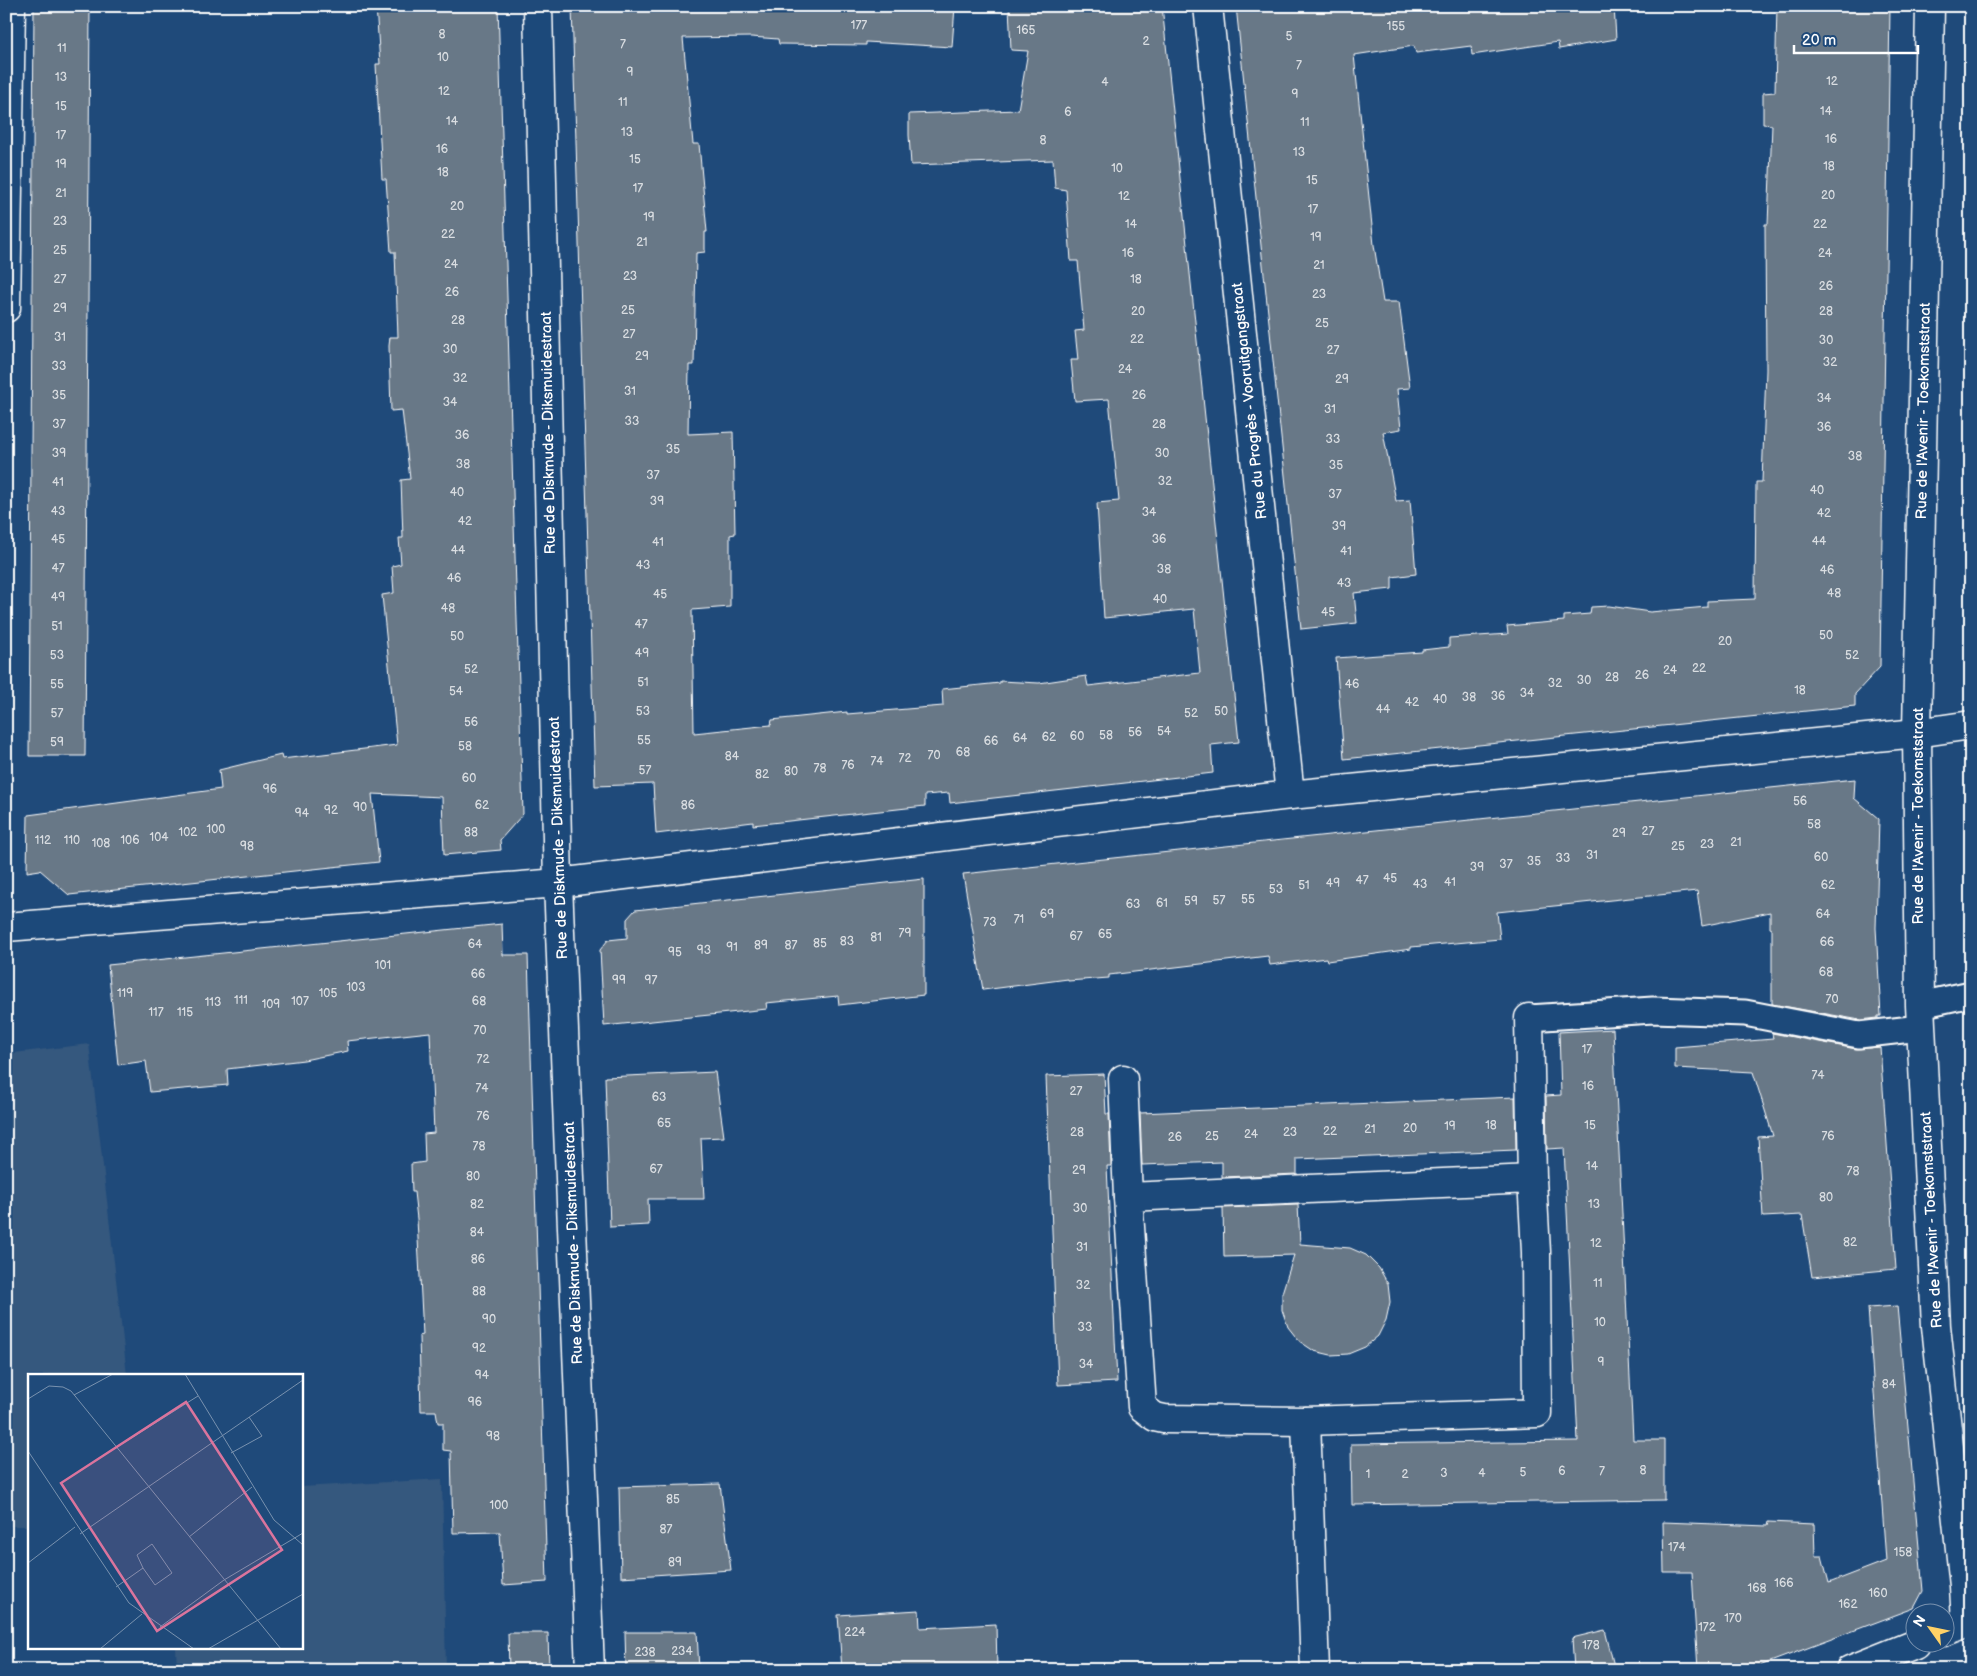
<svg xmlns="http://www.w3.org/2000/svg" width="1977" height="1676" viewBox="0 0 1977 1676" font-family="'Balsamiq Sans',sans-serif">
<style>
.built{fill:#35587e}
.building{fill:#687887;stroke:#fff}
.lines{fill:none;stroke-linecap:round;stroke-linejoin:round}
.lane-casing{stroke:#fff;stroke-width:29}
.street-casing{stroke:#fff;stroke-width:31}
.secondary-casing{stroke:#fff;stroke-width:31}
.lane{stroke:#1f4a7a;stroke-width:25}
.street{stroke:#1f4a7a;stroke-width:28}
.secondary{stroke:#1f4a7a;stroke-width:28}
.labels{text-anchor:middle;stroke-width:4.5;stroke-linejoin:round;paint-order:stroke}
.number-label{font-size:12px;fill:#d9dde1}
.street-label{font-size:15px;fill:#fff;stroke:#1f4a7a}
.inset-road{fill:none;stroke:#7992af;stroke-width:1}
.view{fill:#da749d;fill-opacity:0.15;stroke:#da749d;stroke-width:2.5}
.inset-edge{fill:none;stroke:#fff;stroke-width:2.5}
</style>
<rect width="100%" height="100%" fill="#1f4a7a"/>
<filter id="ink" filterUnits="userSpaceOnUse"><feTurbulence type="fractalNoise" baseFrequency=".02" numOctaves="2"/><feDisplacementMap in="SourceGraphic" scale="10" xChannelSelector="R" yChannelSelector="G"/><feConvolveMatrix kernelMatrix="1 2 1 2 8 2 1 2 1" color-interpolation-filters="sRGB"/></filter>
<g filter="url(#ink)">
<g class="built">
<polygon points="89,1044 127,1375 29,1375 29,1526 6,1526 6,1054"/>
<polygon points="442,1479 446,1670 177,1670 176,1647 301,1647 301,1487"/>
</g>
<g class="building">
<polygon points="34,6 90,6 85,756 29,756"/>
<polygon points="376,6 498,6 523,814 500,840 501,850 444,855 442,797 372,794 379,862 69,895 40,870 27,872 28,815 221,789 219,770 281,755 282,759 397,745 382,595 394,593 392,566 401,564 399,538 403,538 401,480 410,479 402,410 391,411 389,346 390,337 398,337 396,280 395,252 391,252 386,179 382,179 376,64 380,64"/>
<polygon points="572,6 955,6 952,47 866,42 866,45 779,44 778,39 751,37 683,38 693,144 699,144 707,232 705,232 705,252 696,253 694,365 689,365 688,434 733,432 735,534 730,535 730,607 692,610 694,733 771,725 772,720 847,712 847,714 943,706 942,689 1000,683 1000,681 1039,683 1086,676 1088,686 1200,673 1194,609 1104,618 1097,503 1119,501 1109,399 1075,401 1071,360 1078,360 1075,331 1084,330 1078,261 1071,261 1066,190 1055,188 1053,160 911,165 909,135 909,114 1018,110 1028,51 1011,50 1009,6 1162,6 1239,742 1211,745 1213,773 950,803 949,793 925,795 925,806 753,825 753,822 656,834 653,784 595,786"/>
<polygon points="1236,6 1614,6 1616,39 1559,49 1558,42 1472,55 1471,46 1416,53 1414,46 1354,55 1374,245 1383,302 1399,302 1410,388 1397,389 1401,429 1383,432 1396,501 1410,500 1416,574 1392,577 1392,589 1354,593 1357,623 1301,629"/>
<polygon points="1777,6 1890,6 1880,667 1855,694 1855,706 1344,759 1336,658 1422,652 1422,650 1449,647 1449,638 1508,634 1507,626 1564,621 1564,616 1590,614 1591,607 1609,606 1650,612 1707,607 1707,601 1755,599 1756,482 1762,482 1766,370 1765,224 1768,224 1772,125 1763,124 1763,93 1775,92"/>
<polygon points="1855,779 1854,798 1879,819 1876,928 1881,1016 1878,1016 1878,1018 1860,1020 1772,1004 1772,929 1770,928 1770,912 1702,926 1697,891 1497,912 1500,939 1411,947 1411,949 1327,961 1326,958 1270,965 1268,956 1109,975 1109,978 1068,981 1068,979 983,990 963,874"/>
<polygon points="924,879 924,995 839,1005 838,996 766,1003 767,1009 604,1026 600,950 608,940 627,938 627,919 635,910"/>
<polygon points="502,924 503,955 528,955 547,1582 503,1585 500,1532 453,1533 451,1451 443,1450 443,1423 438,1423 436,1411 421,1411 419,1336 423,1335 417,1219 414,1192 412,1192 411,1164 425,1162 424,1134 434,1133 430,1032 347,1041 348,1051 304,1060 227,1069 228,1085 150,1092 146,1061 118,1065 108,965"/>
<polygon points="1613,1029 1633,1440 1664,1440 1664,1500 1352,1505 1351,1444 1578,1441 1564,1148 1547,1149 1546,1096 1561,1095 1559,1032"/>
<polygon points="1772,1033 1856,1049 1880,1047 1896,1269 1812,1277 1802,1215 1763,1217 1758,1137 1773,1136 1753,1072 1675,1068 1675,1047 1773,1039"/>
<polygon points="715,1072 724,1137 701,1138 704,1199 648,1199 649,1225 610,1227 605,1077"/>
<polygon points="1104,1074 1106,1114 1109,1114 1111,1166 1107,1166 1117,1382 1058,1385 1046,1076"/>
<polygon points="1515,1097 1516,1150 1297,1159 1297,1174 1222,1177 1222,1162 1142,1165 1140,1113"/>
<polygon points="1298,1205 1300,1244 1350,1248 1366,1255 1379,1268 1388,1284 1390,1302 1386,1320 1378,1336 1365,1347 1348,1354 1331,1355 1314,1351 1299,1341 1288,1327 1282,1310 1282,1293 1294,1255 1224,1257 1223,1208"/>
<polygon points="1897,1306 1923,1591 1914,1608 1749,1670 1698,1670 1692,1572 1664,1572 1663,1522 1767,1526 1768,1522 1814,1524 1815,1556 1822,1556 1829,1583 1886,1561 1868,1308"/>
<polygon points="720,1484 731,1570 621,1577 619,1487"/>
<polygon points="919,1610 920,1628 996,1624 997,1670 842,1670 838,1615"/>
<polygon points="1605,1630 1615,1670 1574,1670 1572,1638"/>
<polygon points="625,1632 697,1632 699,1670 626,1670"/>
<polygon points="508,1633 548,1633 549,1670 509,1670"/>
</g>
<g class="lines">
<defs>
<g id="lane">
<polyline points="1920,1005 1971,994"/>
<polyline points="1529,1018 1653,1010 1745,1013 1859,1035 1920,1028"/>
</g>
<g id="street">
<polyline points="538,6 558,883 590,1670"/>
<polyline points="1208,6 1290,795"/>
<polyline points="1930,6 1917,733 1920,1005 1936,1326 1964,1586 1966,1623"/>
<polyline points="6,308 11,6"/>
<polyline points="6,927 558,883 1290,795 1917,733 1971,725"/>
<polyline points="1529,1018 1532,1179"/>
<polyline points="1123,1079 1128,1197"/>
<polygon points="1532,1179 1536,1252 1537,1413 1306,1421 1164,1419 1155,1417 1142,1407 1128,1197"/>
<polyline points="1306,1421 1315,1670"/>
</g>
<g id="secondary">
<polyline points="1944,1632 1971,1621"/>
<polyline points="1850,1670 1915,1644"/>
</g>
</defs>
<use href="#lane" class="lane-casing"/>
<use href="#street" class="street-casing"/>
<use href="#secondary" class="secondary-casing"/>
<use href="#lane" class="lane"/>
<use href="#street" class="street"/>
<use href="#secondary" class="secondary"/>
</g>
</g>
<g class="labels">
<g class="number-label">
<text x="859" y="29">177</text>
<text x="1396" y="30">155</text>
<text x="1026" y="34">165</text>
<text x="442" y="38">8</text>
<text x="1289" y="40">5</text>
<text x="1146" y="45">2</text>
<text x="623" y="48">7</text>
<text x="62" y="52">11</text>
<text x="443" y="61">10</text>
<text x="1299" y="69">7</text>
<text x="630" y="76">9</text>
<text x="61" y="81">13</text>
<text x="1832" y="85">12</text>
<text x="1105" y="86">4</text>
<text x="444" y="95">12</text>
<text x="1295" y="98">9</text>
<text x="623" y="106">11</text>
<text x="61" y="110">15</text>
<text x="1826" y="115">14</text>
<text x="1068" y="116">6</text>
<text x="452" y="125">14</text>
<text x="1305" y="126">11</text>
<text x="627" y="136">13</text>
<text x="61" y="139">17</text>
<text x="1831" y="143">16</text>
<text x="1043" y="144">8</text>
<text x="442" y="153">16</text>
<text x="1299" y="156">13</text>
<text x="635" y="163">15</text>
<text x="61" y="168">19</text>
<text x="1829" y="170">18</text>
<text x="1117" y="172">10</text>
<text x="443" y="176">18</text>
<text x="1312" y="184">15</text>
<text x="638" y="192">17</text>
<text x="61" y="197">21</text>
<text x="1828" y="199">20</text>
<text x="1124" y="200">12</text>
<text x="457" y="210">20</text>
<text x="1313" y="213">17</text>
<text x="649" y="221">19</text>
<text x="60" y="225">23</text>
<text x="1131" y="228">14</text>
<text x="1820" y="228">22</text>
<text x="448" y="238">22</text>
<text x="1316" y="241">19</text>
<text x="642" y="246">21</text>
<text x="60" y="254">25</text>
<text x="1128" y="257">16</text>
<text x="1825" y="257">24</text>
<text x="451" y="268">24</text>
<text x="1319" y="269">21</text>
<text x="630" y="280">23</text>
<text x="60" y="283">27</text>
<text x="1136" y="283">18</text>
<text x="1826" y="290">26</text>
<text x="452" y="296">26</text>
<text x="1319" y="298">23</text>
<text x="60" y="312">29</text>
<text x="628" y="314">25</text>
<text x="1138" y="315">20</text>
<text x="1826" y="315">28</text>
<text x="458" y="324">28</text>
<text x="1322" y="327">25</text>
<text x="629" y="338">27</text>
<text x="60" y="341">31</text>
<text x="1137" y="343">22</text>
<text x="1826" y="344">30</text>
<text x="450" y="353">30</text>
<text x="1333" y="354">27</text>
<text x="642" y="360">29</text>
<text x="1830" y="366">32</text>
<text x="59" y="370">33</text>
<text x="1125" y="373">24</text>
<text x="460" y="382">32</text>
<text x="1342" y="383">29</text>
<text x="630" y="395">31</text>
<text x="59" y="399">35</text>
<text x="1139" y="399">26</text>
<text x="1824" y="402">34</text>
<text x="450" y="406">34</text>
<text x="1330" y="413">31</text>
<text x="632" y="425">33</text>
<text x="59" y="428">37</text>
<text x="1159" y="428">28</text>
<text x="1824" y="431">36</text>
<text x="462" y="439">36</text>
<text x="1333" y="443">33</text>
<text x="673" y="453">35</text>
<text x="59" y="457">39</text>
<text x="1162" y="457">30</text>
<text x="1855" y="460">38</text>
<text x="463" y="468">38</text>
<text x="1336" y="469">35</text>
<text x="653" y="479">37</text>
<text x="1165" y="485">32</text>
<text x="58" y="486">41</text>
<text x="1817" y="494">40</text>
<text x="457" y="496">40</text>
<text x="1335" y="498">37</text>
<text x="657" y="505">39</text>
<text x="58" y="515">43</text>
<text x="1149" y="516">34</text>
<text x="1824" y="517">42</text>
<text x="465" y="525">42</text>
<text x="1339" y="530">39</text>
<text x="58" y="543">45</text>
<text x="1159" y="543">36</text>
<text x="1819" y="545">44</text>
<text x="658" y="546">41</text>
<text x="458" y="554">44</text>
<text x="1346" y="555">41</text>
<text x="643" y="569">43</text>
<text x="58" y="572">47</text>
<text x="1164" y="573">38</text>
<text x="1827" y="574">46</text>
<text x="454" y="582">46</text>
<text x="1344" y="587">43</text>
<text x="1834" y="597">48</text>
<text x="660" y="598">45</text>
<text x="58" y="601">49</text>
<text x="1160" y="603">40</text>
<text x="448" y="612">48</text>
<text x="1328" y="616">45</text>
<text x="641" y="628">47</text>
<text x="57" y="630">51</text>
<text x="1826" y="639">50</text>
<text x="457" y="640">50</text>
<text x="1725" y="645">20</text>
<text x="642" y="657">49</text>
<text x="57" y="659">53</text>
<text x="1852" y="659">52</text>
<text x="1699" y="672">22</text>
<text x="471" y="673">52</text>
<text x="1670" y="674">24</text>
<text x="1642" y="679">26</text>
<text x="1612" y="681">28</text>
<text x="1584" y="684">30</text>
<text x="643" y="686">51</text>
<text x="1555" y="687">32</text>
<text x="57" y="688">55</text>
<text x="1352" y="688">46</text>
<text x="1800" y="694">18</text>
<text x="456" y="695">54</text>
<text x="1527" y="697">34</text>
<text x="1498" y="700">36</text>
<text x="1469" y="701">38</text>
<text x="1440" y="703">40</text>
<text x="1412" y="706">42</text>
<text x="1383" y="713">44</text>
<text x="643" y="715">53</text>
<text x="1221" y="715">50</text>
<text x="57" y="717">57</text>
<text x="1191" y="717">52</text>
<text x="471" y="726">56</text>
<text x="1164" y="735">54</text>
<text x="1135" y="736">56</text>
<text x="1106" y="739">58</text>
<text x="1077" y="740">60</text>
<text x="1049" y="741">62</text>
<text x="1020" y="742">64</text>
<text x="644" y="744">55</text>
<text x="991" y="745">66</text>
<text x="57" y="746">59</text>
<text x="465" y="750">58</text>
<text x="963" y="756">68</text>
<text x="934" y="759">70</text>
<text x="732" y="760">84</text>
<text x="905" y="762">72</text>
<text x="877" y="765">74</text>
<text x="848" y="769">76</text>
<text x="820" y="772">78</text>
<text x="645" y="774">57</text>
<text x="791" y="775">80</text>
<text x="762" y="778">82</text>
<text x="469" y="782">60</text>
<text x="270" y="793">96</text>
<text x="1800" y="805">56</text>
<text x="482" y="809">62</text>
<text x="688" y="809">86</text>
<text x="360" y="811">90</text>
<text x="331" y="814">92</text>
<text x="302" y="817">94</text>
<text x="1814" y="828">58</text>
<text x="216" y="833">100</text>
<text x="1648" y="835">27</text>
<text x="188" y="836">102</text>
<text x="471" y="836">88</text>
<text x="1619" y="837">29</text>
<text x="159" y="841">104</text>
<text x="43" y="844">112</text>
<text x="72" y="844">110</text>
<text x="130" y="844">106</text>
<text x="1736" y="846">21</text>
<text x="101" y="847">108</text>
<text x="1707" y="848">23</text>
<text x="247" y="850">98</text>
<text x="1678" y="850">25</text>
<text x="1592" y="859">31</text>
<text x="1821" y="861">60</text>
<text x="1563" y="862">33</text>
<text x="1534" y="865">35</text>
<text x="1506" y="868">37</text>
<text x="1477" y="871">39</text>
<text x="1390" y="882">45</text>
<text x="1362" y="884">47</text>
<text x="1450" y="886">41</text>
<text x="1333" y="887">49</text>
<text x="1420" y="888">43</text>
<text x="1304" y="889">51</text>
<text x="1828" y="889">62</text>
<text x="1276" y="893">53</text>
<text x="1248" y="903">55</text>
<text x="1219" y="904">57</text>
<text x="1191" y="905">59</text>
<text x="1162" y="907">61</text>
<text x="1133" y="908">63</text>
<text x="1047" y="918">69</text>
<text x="1823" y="918">64</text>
<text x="1019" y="923">71</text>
<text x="990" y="926">73</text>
<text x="905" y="937">79</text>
<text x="1105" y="938">65</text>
<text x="1076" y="940">67</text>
<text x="876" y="941">81</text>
<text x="847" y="945">83</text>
<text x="1827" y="946">66</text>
<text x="820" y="947">85</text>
<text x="475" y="948">64</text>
<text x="761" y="949">89</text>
<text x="791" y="949">87</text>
<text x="732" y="951">91</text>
<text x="704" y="954">93</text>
<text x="675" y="956">95</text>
<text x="383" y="969">101</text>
<text x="1826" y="976">68</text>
<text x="478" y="978">66</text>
<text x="619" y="984">99</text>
<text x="651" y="984">97</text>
<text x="356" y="991">103</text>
<text x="125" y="997">119</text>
<text x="328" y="997">105</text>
<text x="1832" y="1003">70</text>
<text x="241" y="1004">111</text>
<text x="300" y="1005">107</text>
<text x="479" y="1005">68</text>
<text x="213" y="1006">113</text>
<text x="271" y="1008">109</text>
<text x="156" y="1016">117</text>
<text x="185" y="1016">115</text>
<text x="480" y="1034">70</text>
<text x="1587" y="1053">17</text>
<text x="483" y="1063">72</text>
<text x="1818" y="1079">74</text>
<text x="1588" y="1090">16</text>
<text x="482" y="1092">74</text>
<text x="1076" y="1095">27</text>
<text x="659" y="1101">63</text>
<text x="483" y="1120">76</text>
<text x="664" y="1127">65</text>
<text x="1491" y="1129">18</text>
<text x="1590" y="1129">15</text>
<text x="1450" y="1130">19</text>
<text x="1410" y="1132">20</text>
<text x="1370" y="1133">21</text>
<text x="1330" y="1135">22</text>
<text x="1077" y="1136">28</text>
<text x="1290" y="1136">23</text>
<text x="1251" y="1138">24</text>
<text x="1212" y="1140">25</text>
<text x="1828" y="1140">76</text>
<text x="1175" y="1141">26</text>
<text x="479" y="1150">78</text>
<text x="1592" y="1170">14</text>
<text x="656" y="1173">67</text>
<text x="1079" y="1174">29</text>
<text x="1853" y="1175">78</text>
<text x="473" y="1180">80</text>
<text x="1826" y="1201">80</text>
<text x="477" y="1208">82</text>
<text x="1594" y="1208">13</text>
<text x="1080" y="1212">30</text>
<text x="477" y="1236">84</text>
<text x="1850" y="1246">82</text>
<text x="1596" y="1247">12</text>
<text x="1082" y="1251">31</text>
<text x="478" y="1263">86</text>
<text x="1598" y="1287">11</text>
<text x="1083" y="1289">32</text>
<text x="479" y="1295">88</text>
<text x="489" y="1323">90</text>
<text x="1600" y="1326">10</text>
<text x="1085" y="1331">33</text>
<text x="479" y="1352">92</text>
<text x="1601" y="1366">9</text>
<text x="1086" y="1368">34</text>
<text x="482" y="1379">94</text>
<text x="1889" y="1388">84</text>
<text x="475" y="1406">96</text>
<text x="493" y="1440">98</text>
<text x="1643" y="1474">8</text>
<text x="1562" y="1475">6</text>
<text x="1602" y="1475">7</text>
<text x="1523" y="1476">5</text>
<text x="1444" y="1477">3</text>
<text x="1482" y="1477">4</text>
<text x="1368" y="1478">1</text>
<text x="1405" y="1478">2</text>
<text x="673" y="1503">85</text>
<text x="499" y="1509">100</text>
<text x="666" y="1533">87</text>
<text x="1677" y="1551">174</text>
<text x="1903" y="1556">158</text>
<text x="675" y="1566">89</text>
<text x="1784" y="1587">166</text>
<text x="1757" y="1592">168</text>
<text x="1878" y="1597">160</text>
<text x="1848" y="1608">162</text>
<text x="1733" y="1622">170</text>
<text x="1707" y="1631">172</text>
<text x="855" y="1636">224</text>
<text x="1591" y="1649">178</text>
<text x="682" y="1655">234</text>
<text x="645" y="1656">238</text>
</g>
<g class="street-label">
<text transform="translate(1249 401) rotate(-96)" y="5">Rue du Progrès - Vooruitgangstraat</text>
<text transform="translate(1923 411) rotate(-89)" y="5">Rue de l'Avenir - Toekomststraat</text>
<text transform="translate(548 433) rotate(-91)" y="5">Rue de Diskmude - Diksmuidestraat</text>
<text transform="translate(1918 816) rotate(-90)" y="5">Rue de l'Avenir - Toekomststraat</text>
<text transform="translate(558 838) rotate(-92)" y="5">Rue de Diskmude - Diksmuidestraat</text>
<text transform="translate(1931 1220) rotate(-93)" y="5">Rue de l'Avenir - Toekomststraat</text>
<text transform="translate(573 1243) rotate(-92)" y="5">Rue de Diskmude - Diksmuidestraat</text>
</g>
</g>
<g transform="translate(28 1374)">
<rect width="275" height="275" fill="#1f4a7a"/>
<path class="inset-road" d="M157,0L246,146L275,171M46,21L85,0M0,25L21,12L35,13L43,17L253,275M89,73L170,22M0,77L101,229L166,275M203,79L234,62L221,43M52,160L275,6M161,163L224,113M0,189L47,153M88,213L115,194L109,181L124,170L144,199L127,211L115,194M132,253L196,206L275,159M72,275L114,240M180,275L275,220"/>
<path class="view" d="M158,28L254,176L129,257L33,109Z"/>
<rect width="275" height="275" class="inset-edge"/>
</g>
<rect width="1977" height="1676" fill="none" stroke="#1f4a7a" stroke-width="25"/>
<rect x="12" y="12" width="1952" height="1651" fill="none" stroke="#fff" stroke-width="2" filter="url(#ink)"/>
<g transform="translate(1930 1628) rotate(303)"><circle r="24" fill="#1f4a7a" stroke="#7992af"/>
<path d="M0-4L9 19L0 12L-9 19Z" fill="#ffd166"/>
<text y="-8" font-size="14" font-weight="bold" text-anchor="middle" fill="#ffffff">N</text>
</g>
<path d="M1794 45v8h124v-8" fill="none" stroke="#ffffff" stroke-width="2.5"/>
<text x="1802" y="45" font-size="15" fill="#ffffff" stroke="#1f4a7a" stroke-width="4" paint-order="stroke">20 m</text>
</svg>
